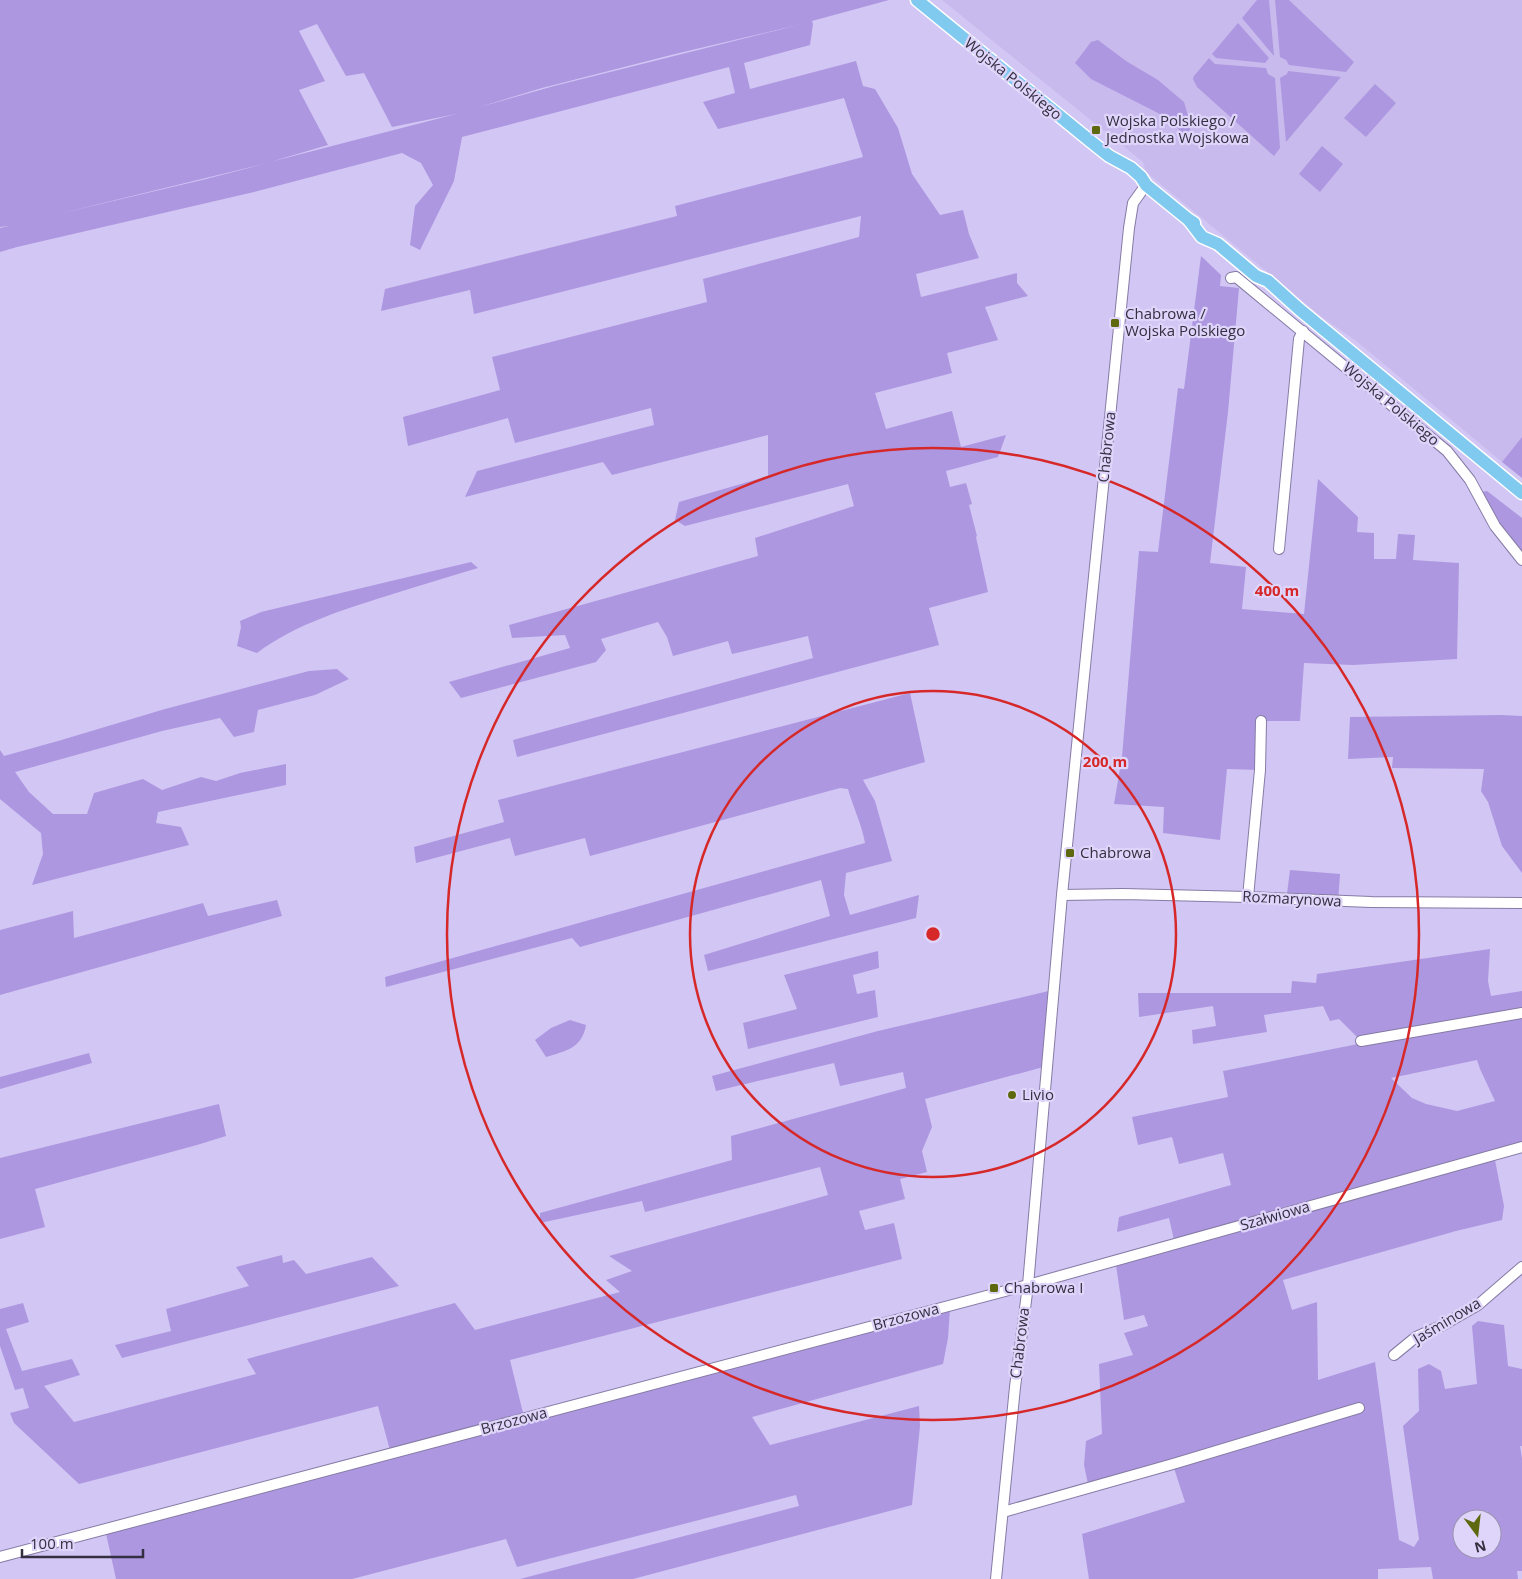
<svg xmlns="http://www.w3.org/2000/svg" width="1522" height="1579" viewBox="0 0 1522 1579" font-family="'Open Sans',sans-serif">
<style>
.built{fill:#c8baed}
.green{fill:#ad97e0;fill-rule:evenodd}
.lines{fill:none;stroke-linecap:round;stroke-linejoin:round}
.minor-casing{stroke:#867ba5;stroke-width:12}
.major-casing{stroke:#fff;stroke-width:15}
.minor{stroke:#fff;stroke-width:10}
.major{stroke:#81caef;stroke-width:12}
.ring{fill:none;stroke:#d62828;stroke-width:2.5}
.poi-dot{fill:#5e690f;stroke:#dfd5fa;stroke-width:2}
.labels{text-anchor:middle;stroke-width:4.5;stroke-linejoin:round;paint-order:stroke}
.street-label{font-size:15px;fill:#342f41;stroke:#dfd5fa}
.poi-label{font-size:15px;fill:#342f41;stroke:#dfd5fa;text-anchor:start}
.centre{fill:#d62828;stroke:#dfd5fa;stroke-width:2.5}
.ring-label{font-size:15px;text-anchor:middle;font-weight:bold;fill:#d62828;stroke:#dfd5fa;stroke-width:4.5;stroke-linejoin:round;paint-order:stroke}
</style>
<rect width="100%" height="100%" fill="#d2c6f4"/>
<polygon class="built" points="942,0 1522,0 1522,437 1502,462 1355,340 1323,318 1146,172 1143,162"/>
<g class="green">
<path d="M0,0H889L812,21L813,24L810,45L744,63L750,89L856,61L863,86L875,89L898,128L912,174L940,215L963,210L969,234L979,258L916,274L921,297L1017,273V283L1028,296L985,307L998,340L947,353L952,373L875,393L886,429L952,411L961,447L1006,435L998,457L946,471L950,487L966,483L972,504L969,505L977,536L976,537L988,592L929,608L939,645L517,757L513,740L813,658L808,636L732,654L728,641L673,656L667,637L658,622L601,639L606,650L596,662L461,698L449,682L570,648L565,635L512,638L509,625L758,556L755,538L854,506L848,484L685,526L675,520L679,502L768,476V435L612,475L603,462L465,497L477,471L654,425L651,408L515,443L508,418L408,446L403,417L500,390L492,357L707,302L703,279L859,237L861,216L474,314L470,290L381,311L385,289L677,216L675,206L863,157L844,98L718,129L703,102L735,93L729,67L462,137L454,181L420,250L410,245L415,206L433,185L421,163L402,153L254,192L17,247L0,252V228L9,226L0,227ZM806,23L554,86L476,108L542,88L675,54ZM317,24L346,76L364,73L392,127L456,114L270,162L328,145L299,90L325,81L299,31ZM267,163L206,179L54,215Z"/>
<polygon points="1257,0 1269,0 1274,56 1242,18"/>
<polygon points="1275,0 1289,0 1354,62 1346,72 1289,65 1286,60 1280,57"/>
<polygon points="1238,23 1269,58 1265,63 1216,58 1212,54"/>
<polygon points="1098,40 1126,61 1158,80 1184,102 1189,119 1190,130 1183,134 1172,122 1158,113 1091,79 1075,63 1091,42"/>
<polygon points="1209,58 1215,64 1266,68 1268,74 1275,78 1280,148 1274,156 1197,87 1193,79 1194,76"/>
<polygon points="1288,71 1341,77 1286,142 1280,78 1287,74"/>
<polygon points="1375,84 1396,103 1366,137 1344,118"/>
<polygon points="1322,146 1343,164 1320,192 1299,174"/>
<polygon points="1201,256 1221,275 1220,286 1239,288 1228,412 1210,563 1246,567 1242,609 1304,614 1318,479 1358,517 1357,532 1374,533 1374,559 1396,559 1398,534 1415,535 1413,560 1459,563 1457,659 1353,665 1304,663 1300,721 1261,721 1260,770 1227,769 1220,840 1163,833 1164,807 1114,804 1122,757 1139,551 1158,552 1178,388 1184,389"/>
<polygon points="1522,437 1522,478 1502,462"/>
<polygon points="1487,491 1522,518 1522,555 1508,538 1481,492"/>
<path d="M471,562L478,568C450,576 422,585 393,594C346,609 297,623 257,653L237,646L241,627L240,621L261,612Z"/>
<polygon points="337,669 349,679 315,695 258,710 254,732 234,737 220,718 162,731 15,772 29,792 53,814 87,814 94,793 143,779 162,790 201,777 216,781 240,773 286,764 286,785 158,812 156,823 181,827 189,845 32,885 43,854 41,833 0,799 0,750 4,756 58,741 165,709 309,671"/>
<path d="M910,693L925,762L863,780L875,801L892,861L846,873L844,895L850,915L919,895L916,918L708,971L704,955L830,916L821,880L580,947L572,938L386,987L385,977L865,843C862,825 853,807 848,789L840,788L590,856L585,838L515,856L510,838L416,863L414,847L504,822L498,800Z"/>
<polygon points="1501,715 1522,716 1522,873 1502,846 1488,802 1481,791 1484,769 1392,768 1393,757 1348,759 1350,717"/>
<polygon points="1290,870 1340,874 1338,902 1287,894"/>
<polygon points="277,900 282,916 0,995 0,930 73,911 74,938 203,903 208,916"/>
<path d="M1490,949L1488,981L1491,996L1522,991V1147L1494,1155L1504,1206L1502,1220L1456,1231L1283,1280L1292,1310L1317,1302L1318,1380L1375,1362L1399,1540L1414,1547L1419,1539L1403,1426L1419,1411L1418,1369L1429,1364L1441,1371L1445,1389L1477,1384L1472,1326L1478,1321L1504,1325L1508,1366L1522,1369V1446H1520L1522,1459V1571H1517L1518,1579H1433L1431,1567L1378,1569V1579H1089L1082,1534L1185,1502L1173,1465L1088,1484L1084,1465L1086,1441L1102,1434L1099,1364L1133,1355L1124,1333L1148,1326L1144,1315L1124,1320L1116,1265L950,1309L948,1338L943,1364L752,1417L770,1445L919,1406L920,1426L912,1505L633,1579H520L799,1506L796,1495L517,1567L506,1539L352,1579H116L105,1529L391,1454L378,1406L79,1484L14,1423L10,1413L29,1408L23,1388L15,1390L0,1346V1309L23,1303L29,1322L6,1329L22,1371L72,1359L80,1375L44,1386L74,1422L256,1374L247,1359L455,1303L475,1330L620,1292L606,1280L632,1271L609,1256L828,1195L820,1167L645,1212L642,1201L540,1223V1213L732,1160L731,1136L906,1088L903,1072L840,1086L834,1063L716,1091L712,1076L878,1031L1053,990L1047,1066L925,1099L932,1127L922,1151L927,1172L900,1179L905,1199L859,1211L865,1230L894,1223L902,1259L510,1360L524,1417L468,1433L1174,1240L1169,1218L1117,1232L1119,1217L1231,1185L1223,1153L1179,1164L1172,1137L1138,1145L1132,1117L1228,1097L1223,1071L1363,1043L1339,1019L1330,1021L1323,1006L1264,1015L1267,1032L1193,1044L1192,1030L1216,1026L1213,1006L1139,1017L1138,993H1291L1292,981L1316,983L1317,974ZM1477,1060L1480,1069L1495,1101L1457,1111L1426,1104L1412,1098L1391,1078ZM1462,1519H1492V1549H1462Z"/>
<polygon points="878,951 879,968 853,975 857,994 875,990 878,1017 748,1049 743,1023 797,1009 784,975"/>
<path d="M570,1020L586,1025C582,1049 565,1051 546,1057L535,1040L551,1028Z"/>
<polygon points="89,1053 92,1063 0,1089 0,1077"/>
<polygon points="219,1104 226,1136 197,1145 35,1189 45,1227 0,1239 0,1158"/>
<polygon points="282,1255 283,1263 294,1260 306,1274 372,1257 399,1286 122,1358 115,1345 171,1331 166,1309 249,1286 236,1267"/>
</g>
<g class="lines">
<defs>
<g id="minor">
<polyline points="1231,278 1236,277 1447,451 1470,480 1495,526 1522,560"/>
<polyline points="1279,549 1299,339 1303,331"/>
<polyline points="1062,895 1123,894 1248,897 1371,902 1522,903"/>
<polyline points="1248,897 1260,770 1261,721"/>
<polyline points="1361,1041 1522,1013"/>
<polyline points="1394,1355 1416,1337 1443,1325 1478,1305 1522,1267"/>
<polyline points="1003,1512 1173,1464 1359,1408"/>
<polyline points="0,1557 1028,1285 1522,1147"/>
<polyline points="996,1579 1015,1387 1028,1285 1062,895 1129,228 1133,203 1146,185"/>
</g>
<g id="major">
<polyline points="917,0 1089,140 1109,156 1131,168 1141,177 1146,185 1189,220 1194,223"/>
<polyline points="1189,220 1202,237 1218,244 1256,276 1268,281 1299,309 1522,493"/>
</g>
</defs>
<use href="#minor" class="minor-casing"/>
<use href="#major" class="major-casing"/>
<use href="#minor" class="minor"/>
<use href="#major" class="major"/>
</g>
<g class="ring">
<circle cx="933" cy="934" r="243"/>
<circle cx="933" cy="934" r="486"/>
</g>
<g class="poi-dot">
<rect x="1091" y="125" width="10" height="10" rx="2.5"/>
<rect x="1110" y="318" width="10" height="10" rx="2.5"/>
<rect x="1065" y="848" width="10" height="10" rx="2.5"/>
<circle cx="1012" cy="1095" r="5"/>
<rect x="989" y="1283" width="10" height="10" rx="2.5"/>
</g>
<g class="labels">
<g class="street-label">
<text transform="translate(1013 79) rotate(39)" y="5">Wojska Polskiego</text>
<text transform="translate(1391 404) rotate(40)" y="5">Wojska Polskiego</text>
<text transform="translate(1107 447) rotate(-84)" y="5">Chabrowa</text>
<text transform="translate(1292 899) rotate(3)" y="5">Rozmarynowa</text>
<text transform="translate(1275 1216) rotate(-16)" y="5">Szałwiowa</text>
<text transform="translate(906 1317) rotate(-15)" y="5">Brzozowa</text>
<text transform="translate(1447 1321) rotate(-31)" y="5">Jaśminowa</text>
<text transform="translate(1020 1343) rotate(-83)" y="5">Chabrowa</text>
<text transform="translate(514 1421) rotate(-15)" y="5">Brzozowa</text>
</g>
<g class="poi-label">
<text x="1106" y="126">Wojska Polskiego /<tspan x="1106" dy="17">Jednostka Wojskowa</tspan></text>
<text x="1125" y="319">Chabrowa /<tspan x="1125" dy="17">Wojska Polskiego</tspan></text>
<text x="1080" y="858">Chabrowa</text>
<text x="1022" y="1100">Livio</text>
<text x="1004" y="1293">Chabrowa I</text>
</g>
</g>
<circle cx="933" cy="934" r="8" class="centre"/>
<g class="ring-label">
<text x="1277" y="596">400 m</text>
<text x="1105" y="767">200 m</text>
</g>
<g transform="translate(1477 1534) rotate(165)"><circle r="24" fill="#dfd5fa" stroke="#9b93b0"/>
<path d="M0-4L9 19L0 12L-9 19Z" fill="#5e690f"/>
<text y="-8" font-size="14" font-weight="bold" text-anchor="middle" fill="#342f41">N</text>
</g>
<path d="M22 1549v8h121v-8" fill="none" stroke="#342f41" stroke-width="2.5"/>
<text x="30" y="1549" font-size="15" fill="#342f41" stroke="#dfd5fa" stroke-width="4" paint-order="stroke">100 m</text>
</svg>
